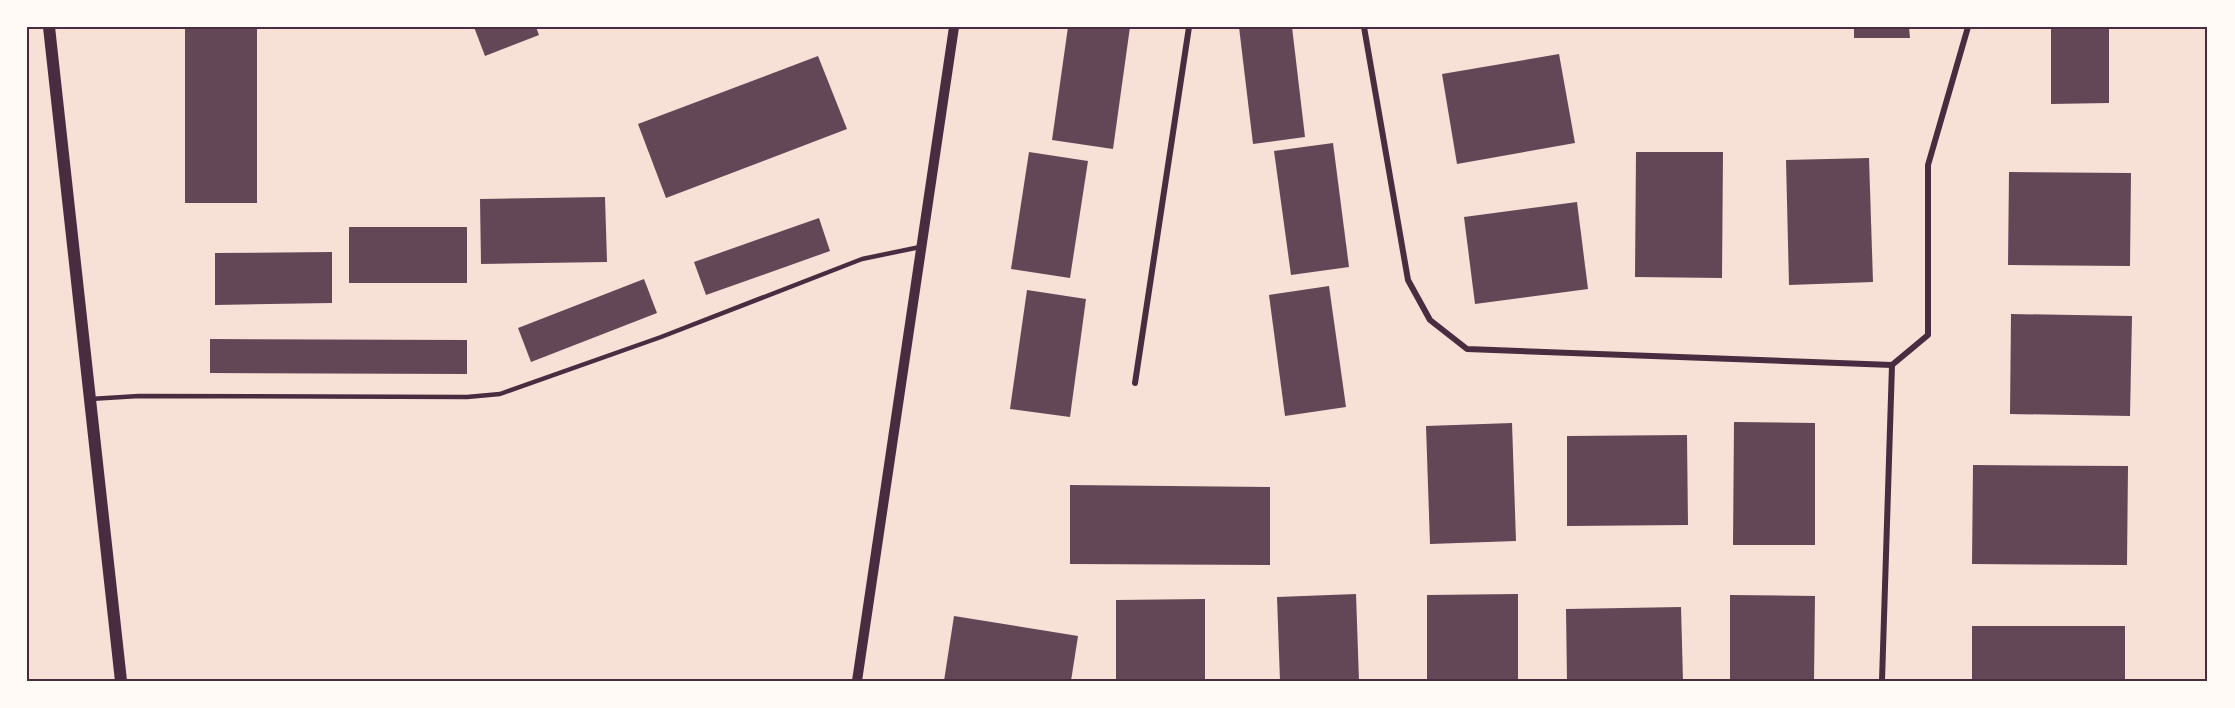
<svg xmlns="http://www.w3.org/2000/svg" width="2235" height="708" viewBox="0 0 2235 708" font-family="'Roboto Condensed',sans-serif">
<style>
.building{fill:#644757}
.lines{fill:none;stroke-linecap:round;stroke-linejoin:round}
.service{stroke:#4a2c40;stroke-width:4.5}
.minor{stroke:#4a2c40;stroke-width:6}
.tertiary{stroke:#4a2c40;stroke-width:10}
.secondary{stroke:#4a2c40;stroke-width:12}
.neatline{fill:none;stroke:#4a2c40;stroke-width:2}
</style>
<rect width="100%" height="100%" fill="#f7e1d7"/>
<g class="building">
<rect x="185" y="27" width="72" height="176"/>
<polygon points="474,27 536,27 539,35 485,56"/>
<polygon points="1068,27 1130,27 1113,149 1052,140"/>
<polygon points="1239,27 1292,27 1305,137 1253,144"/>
<polygon points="1854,27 1909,27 1910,38 1854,38"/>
<polygon points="2051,27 2109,27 2109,103 2051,104"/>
<polygon points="1559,54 1575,143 1457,164 1442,74"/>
<polygon points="818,56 847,129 666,198 638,124"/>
<polygon points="1333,143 1349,267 1291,275 1274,151"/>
<polygon points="1029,152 1088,161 1070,278 1011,269"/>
<polygon points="1636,152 1723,152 1722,278 1635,277"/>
<polygon points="1869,158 1873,282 1789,285 1786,160"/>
<polygon points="2009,172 2131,173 2130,266 2008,265"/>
<polygon points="605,197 607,262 481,264 480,199"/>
<polygon points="1577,202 1588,289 1475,304 1464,217"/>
<polygon points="819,218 830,251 706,295 694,262"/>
<rect x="349" y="227" width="118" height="56"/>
<polygon points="332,252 332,303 215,305 215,253"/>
<polygon points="644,279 657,313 531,362 518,328"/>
<polygon points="1329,286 1346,407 1285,416 1269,295"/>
<polygon points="1027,290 1086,299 1070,417 1010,409"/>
<polygon points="2011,314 2132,316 2130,416 2010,414"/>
<polygon points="210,339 467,340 467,374 210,373"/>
<polygon points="1734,422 1815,423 1815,545 1733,545"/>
<polygon points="1512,423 1516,541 1430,544 1426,426"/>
<polygon points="1687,435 1688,525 1567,526 1567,436"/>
<polygon points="1973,465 2128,466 2127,565 1972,564"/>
<polygon points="1070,485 1270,487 1270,565 1070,564"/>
<polygon points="1356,594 1359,681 1280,681 1277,597"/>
<polygon points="1518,594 1518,681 1427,681 1427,595"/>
<polygon points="1730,595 1815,596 1814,681 1730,681"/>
<polygon points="1205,599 1205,681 1116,681 1116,600"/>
<polygon points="1681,607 1683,681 1567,681 1566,609"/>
<polygon points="954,616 1078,636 1071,681 944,681"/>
<rect x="1972" y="626" width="153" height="55"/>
</g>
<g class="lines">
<g class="service">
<polyline points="2207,27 2208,30"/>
<polyline points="90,399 139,396 467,397 500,394 661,337 862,259 920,247"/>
</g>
<g class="minor">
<polyline points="1364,27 1408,280 1430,320 1467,349 1892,365"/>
<polyline points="1135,383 1189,27"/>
<polyline points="1882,681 1892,365 1928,335 1928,165 1968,27"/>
</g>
<polyline class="tertiary" points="857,681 954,27"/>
<polyline class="secondary" points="49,27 121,681"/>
</g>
<rect width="2235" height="708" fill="none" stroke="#fffaf5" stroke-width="57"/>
<rect x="28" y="28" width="2178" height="652" class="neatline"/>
</svg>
